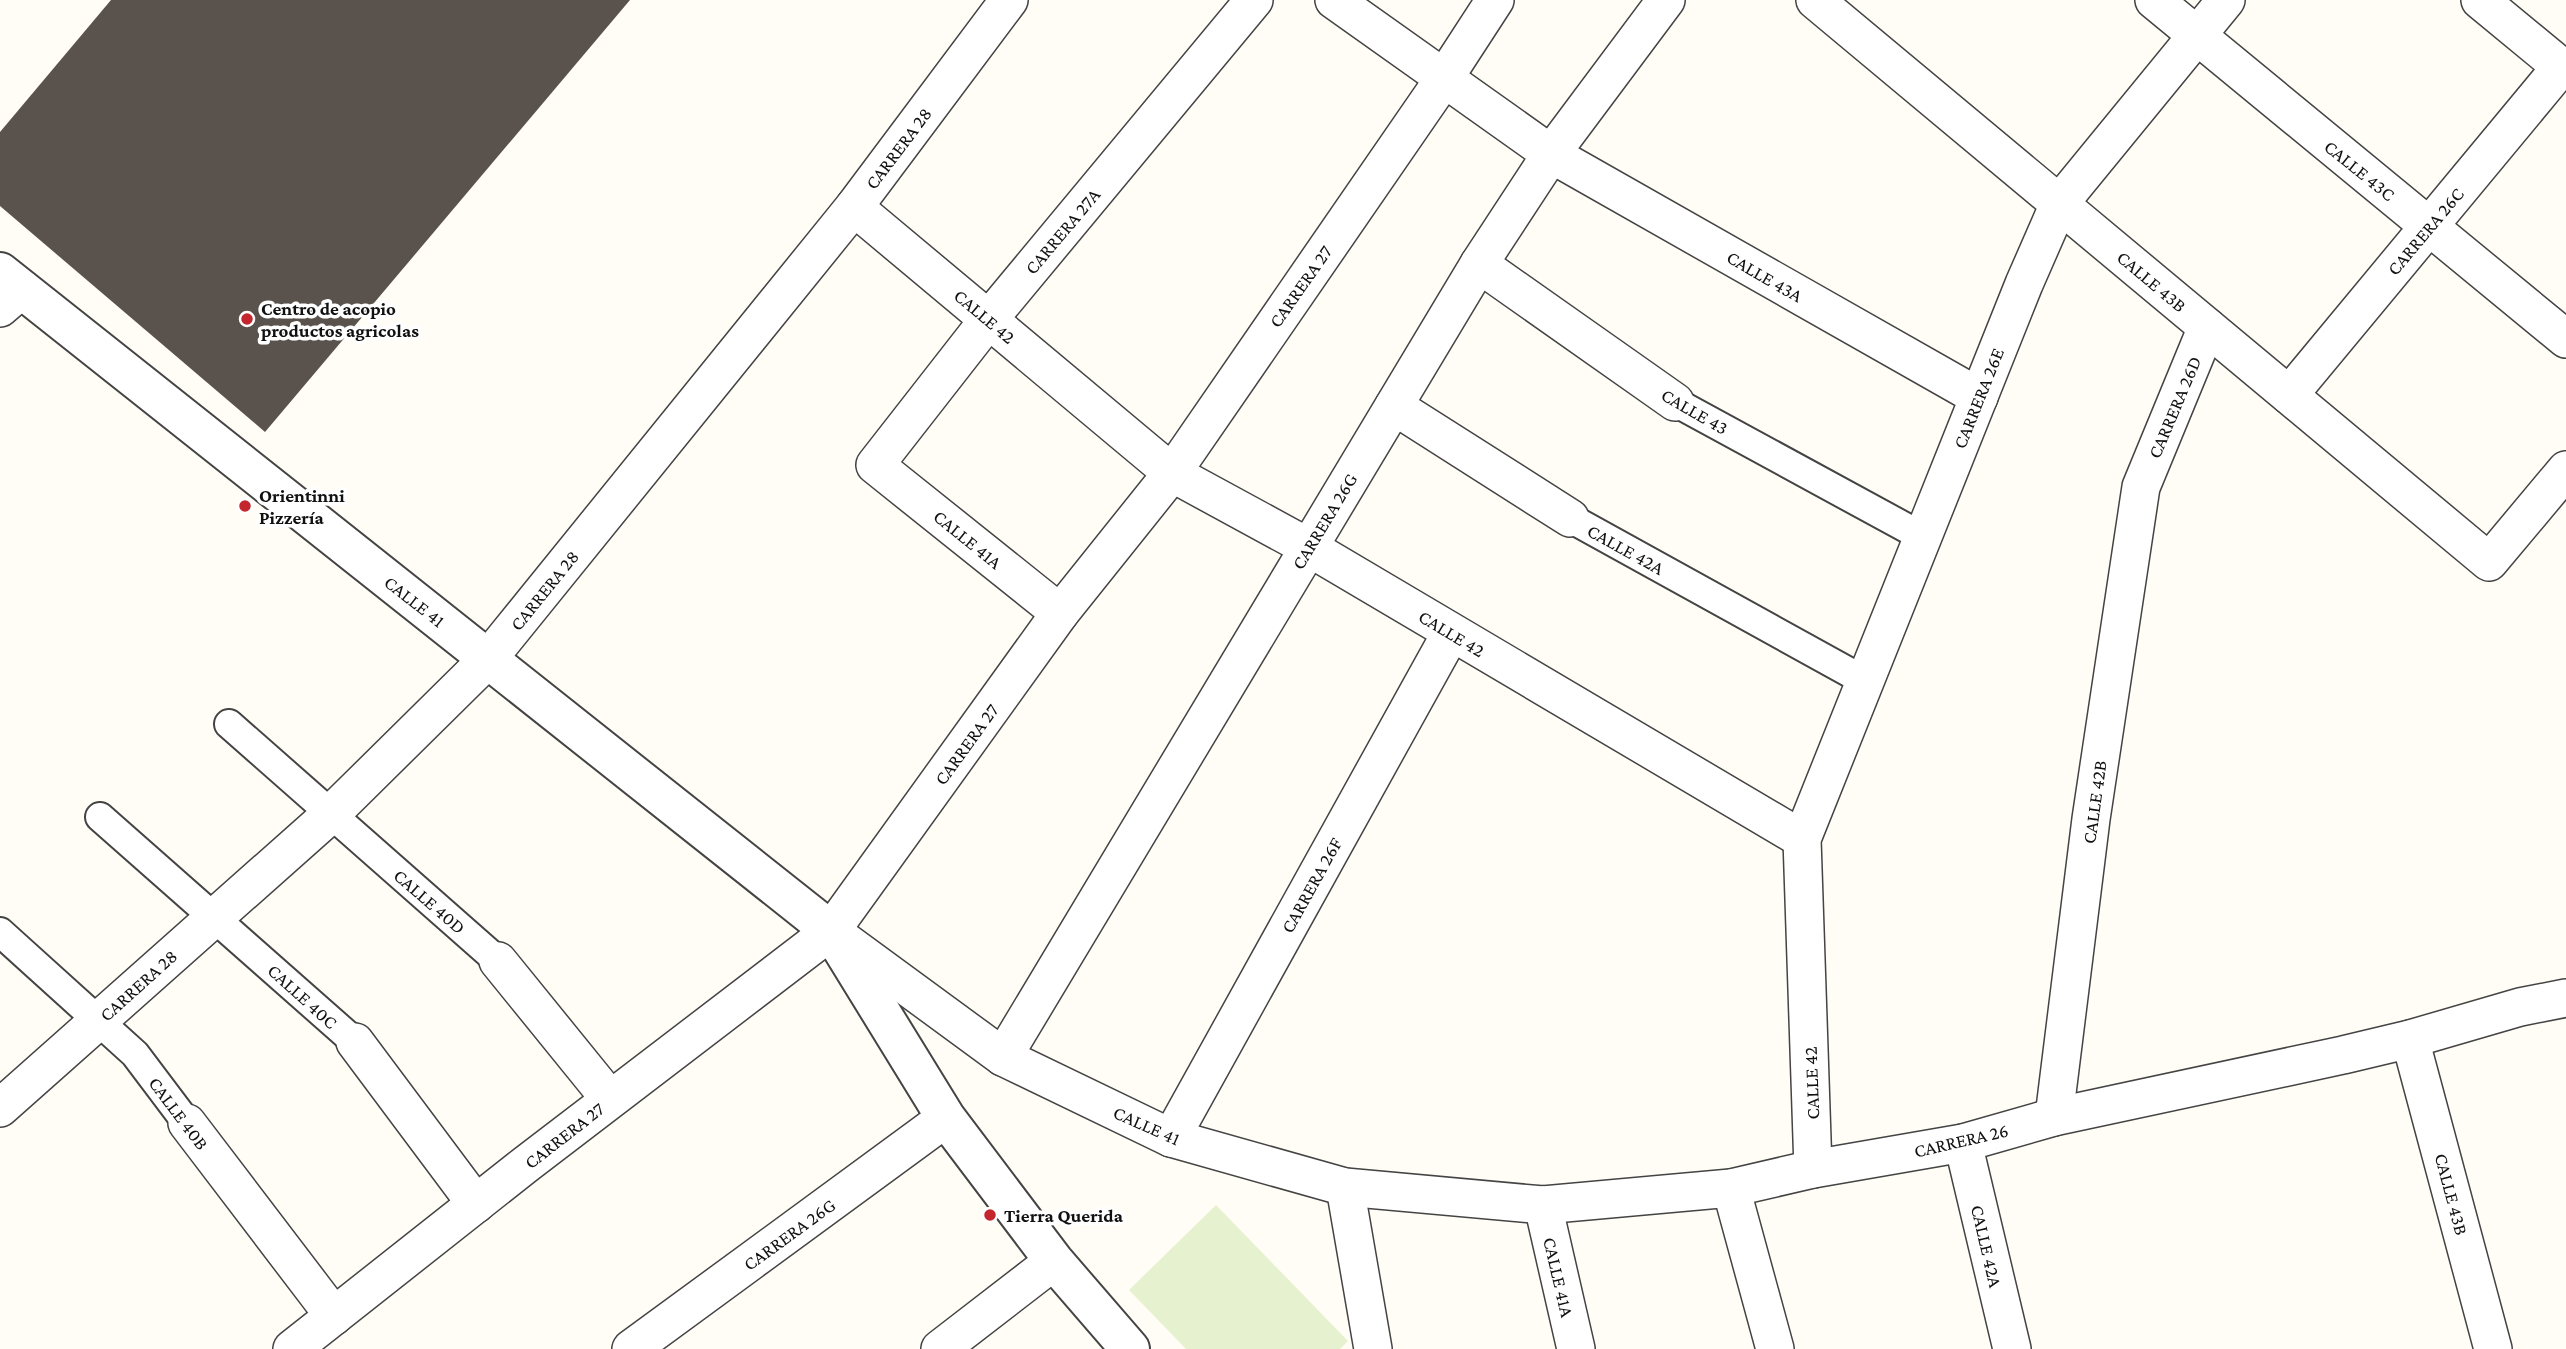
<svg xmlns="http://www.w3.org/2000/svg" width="2566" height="1349" viewBox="0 0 2566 1349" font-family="'Crimson Pro',serif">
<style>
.pitch{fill:#e6f2cf}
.building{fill:#5a524d}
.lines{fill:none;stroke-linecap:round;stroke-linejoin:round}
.pedestrian-casing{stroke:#444;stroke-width:32}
.minor-casing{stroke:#444;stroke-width:40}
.tertiary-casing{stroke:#444;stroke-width:42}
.pedestrian{stroke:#fff;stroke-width:28}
.minor{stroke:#fff;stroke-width:37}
.tertiary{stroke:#fff;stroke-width:38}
.poi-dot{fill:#c4262e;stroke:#fff;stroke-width:2.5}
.labels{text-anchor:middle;stroke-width:7;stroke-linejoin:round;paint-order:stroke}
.street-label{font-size:19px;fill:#111;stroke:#fff}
.poi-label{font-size:19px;font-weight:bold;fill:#111;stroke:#fff;text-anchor:start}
</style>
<rect width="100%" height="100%" fill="#fffdf5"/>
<polygon class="pitch" points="1216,1205 1348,1341 1340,1349 1186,1349 1129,1290"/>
<polygon class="building" points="111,0 630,0 265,432 0,206 0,132"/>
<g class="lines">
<defs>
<g id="pedestrian">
<polyline points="1675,402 1923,537"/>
<polyline points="1570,518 1865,681"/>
<polyline points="229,724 498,961"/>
<polyline points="100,817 355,1042"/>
<polyline points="0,932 135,1054 187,1123"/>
</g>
<g id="minor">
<polyline points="1334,0 1551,154 1979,397"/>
<polyline points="1815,0 2489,562 2566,470"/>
<polyline points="2154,0 2566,339"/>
<polyline points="2480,0 2566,71"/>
<polyline points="854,207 1172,473 1308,547 1802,839"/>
<polyline points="1479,264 1675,402"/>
<polyline points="0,308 22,289"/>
<polyline points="2289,395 2561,67"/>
<polyline points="1394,406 1570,518"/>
<polyline points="1060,613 875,465 989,319 1254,0"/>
<polyline points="831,931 1003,1057 1171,1138 1345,1187 1543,1205 1731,1188 1813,1169 1963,1143 2054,1117 2343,1055 2410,1039 2520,1007 2566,998"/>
<polyline points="498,961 610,1099"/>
<polyline points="2410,1039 2493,1349"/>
<polyline points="355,1042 476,1204"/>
<polyline points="1003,1057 1479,264 1551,154 1666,0"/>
<polyline points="0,1108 331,814 488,659 854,207 1009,0"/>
<polyline points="2054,1117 2091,819 2141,487 2207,327"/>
<polyline points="187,1123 334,1316"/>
<polyline points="1171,1138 1451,633"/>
<polyline points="1963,1143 2012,1349"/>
<polyline points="1813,1169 1802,839 2024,284 2059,204 2226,0"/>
<polyline points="1345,1187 1373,1349"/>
<polyline points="1731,1188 1775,1349"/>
<polyline points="1543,1205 1576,1349"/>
<polyline points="292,1349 525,1165 831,931 1060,613 1172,473 1443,80 1495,0"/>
<polyline points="631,1349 946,1118"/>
<polyline points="940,1349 1054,1261"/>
</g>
<polyline id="tertiary" points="0,272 831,931 946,1118 1054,1261 1130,1349"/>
</defs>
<use href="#pedestrian" class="pedestrian-casing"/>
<use href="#minor" class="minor-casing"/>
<use href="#tertiary" class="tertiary-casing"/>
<use href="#pedestrian" class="pedestrian"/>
<use href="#minor" class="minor"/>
<use href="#tertiary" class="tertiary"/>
</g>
<g class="poi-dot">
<circle cx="247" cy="319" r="7"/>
<circle cx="245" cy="506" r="7"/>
<circle cx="990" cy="1215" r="7"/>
</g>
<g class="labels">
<g class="street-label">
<text transform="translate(898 148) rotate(-53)" y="7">CARRERA 28</text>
<text transform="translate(2360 170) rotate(39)" y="7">CALLE 43C</text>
<text transform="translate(1062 231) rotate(-50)" y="7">CARRERA 27A</text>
<text transform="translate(2425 231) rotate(-50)" y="7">CARRERA 26C</text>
<text transform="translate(1765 276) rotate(30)" y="7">CALLE 43A</text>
<text transform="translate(2152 281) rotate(40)" y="7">CALLE 43B</text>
<text transform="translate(1300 286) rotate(-55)" y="7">CARRERA 27</text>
<text transform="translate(985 316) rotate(40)" y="7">CALLE 42</text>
<text transform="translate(1978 398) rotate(-68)" y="7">CARRERA 26E</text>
<text transform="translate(2174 407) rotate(-67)" y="7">CARRERA 26D</text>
<text transform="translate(1695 411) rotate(30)" y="7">CALLE 43</text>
<text transform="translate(1324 521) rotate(-59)" y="7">CARRERA 26G</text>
<text transform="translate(968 539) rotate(39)" y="7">CALLE 41A</text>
<text transform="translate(1626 549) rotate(29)" y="7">CALLE 42A</text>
<text transform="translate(544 590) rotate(-51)" y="7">CARRERA 28</text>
<text transform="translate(415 601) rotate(38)" y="7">CALLE 41</text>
<text transform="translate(1452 633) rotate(31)" y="7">CALLE 42</text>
<text transform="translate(966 744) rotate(-54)" y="7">CARRERA 27</text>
<text transform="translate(2094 802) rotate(-82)" y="7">CALLE 42B</text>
<text transform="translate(1311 885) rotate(-61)" y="7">CARRERA 26F</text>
<text transform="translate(430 901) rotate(41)" y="7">CALLE 40D</text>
<text transform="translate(138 985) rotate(-42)" y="7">CARRERA 28</text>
<text transform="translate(303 996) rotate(42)" y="7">CALLE 40C</text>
<text transform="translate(1811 1083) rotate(-92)" y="7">CALLE 42</text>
<text transform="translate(179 1113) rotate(53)" y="7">CALLE 40B</text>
<text transform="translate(1147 1125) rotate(24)" y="7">CALLE 41</text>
<text transform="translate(564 1135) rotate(-38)" y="7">CARRERA 27</text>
<text transform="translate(1961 1140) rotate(-13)" y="7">CARRERA 26</text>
<text transform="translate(2452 1194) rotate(75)" y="7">CALLE 43B</text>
<text transform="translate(789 1234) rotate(-36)" y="7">CARRERA 26G</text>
<text transform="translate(1987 1246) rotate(77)" y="7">CALLE 42A</text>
<text transform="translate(1559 1277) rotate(77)" y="7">CALLE 41A</text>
</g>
<g class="poi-label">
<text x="261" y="315">Centro de acopio<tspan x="261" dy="22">productos agricolas</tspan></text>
<text x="259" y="502">Orientinni<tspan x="259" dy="22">Pizzería</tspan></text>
<text x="1004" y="1222">Tierra Querida</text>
</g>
</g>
</svg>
